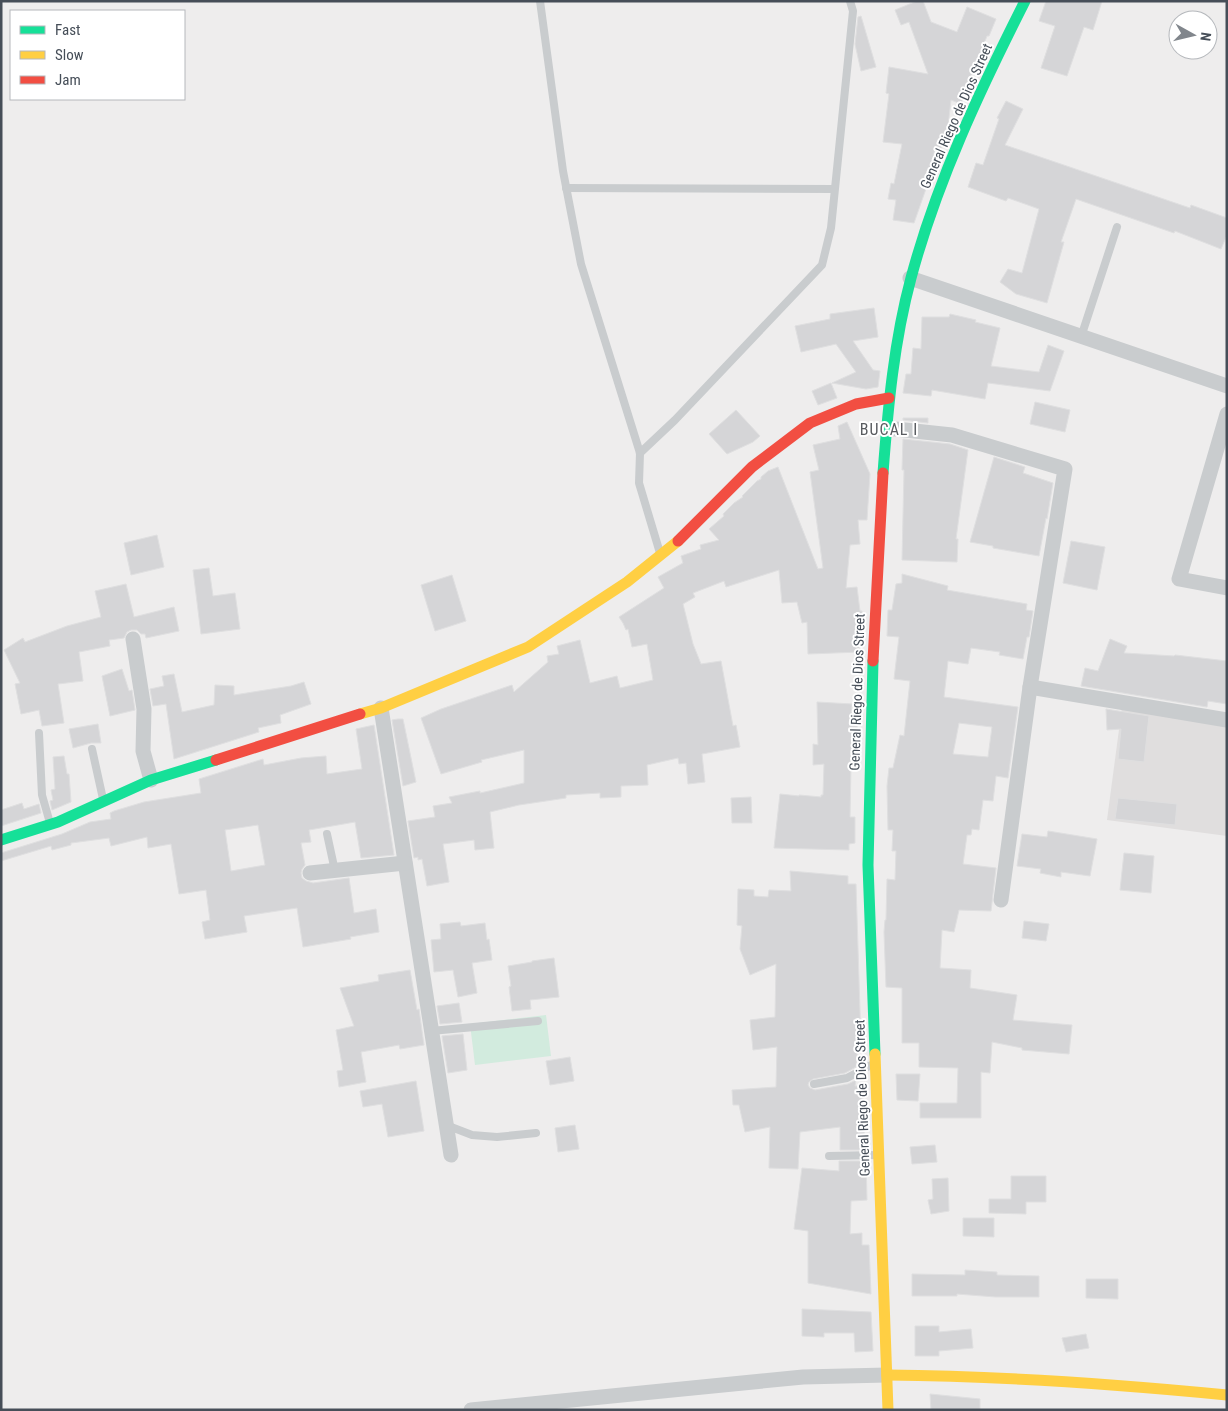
<svg xmlns="http://www.w3.org/2000/svg" width="1228" height="1411" viewBox="0 0 1228 1411" font-family="'Roboto Condensed',sans-serif">
<style>
.education{fill:#e0dede}
.green{fill:#d2ebde}
.building{fill:#d5d5d7;stroke:#dfdfe0;fill-rule:evenodd}
.lines{fill:none;stroke-linecap:round;stroke-linejoin:round}
.lane{stroke:#c9ccce;stroke-width:8}
.street{stroke:#c9ccce;stroke-width:15}
.fast{stroke:#16e098;stroke-width:11}
.slow{stroke:#ffcf43;stroke-width:11}
.jam{stroke:#f24e42;stroke-width:11}
.labels{text-anchor:middle;stroke-width:4;stroke-linejoin:round;paint-order:stroke}
.street-label{font-size:14px;fill:#464e58;stroke:#fff}
.quarter-label{font-size:16px;letter-spacing:1px;fill:#595c60;stroke:#fff}
</style>
<rect width="100%" height="100%" fill="#eeeded"/>
<polygon class="education" points="1122,707 1227,727 1227,836 1107,820"/>
<polygon class="green" points="546,1015 551,1056 475,1065 470,1024"/>
<g class="building">
<polygon points="917,1 923,1 931,22 957,32 967,7 996,19 989,36 987,36 969,82 970,83 961,104 951,100 947,135 941,149 935,148 928,183 914,223 893,220 896,200 888,199 891,183 894,184 902,144 883,142 889,94 886,93 889,67 928,74 909,22 901,25 895,10"/>
<polygon points="1046,1 1102,1 1093,30 1084,27 1067,76 1041,68 1055,26 1039,21"/>
<polygon points="861,16 876,67 861,71 855,44 858,17"/>
<polygon points="1006,101 1023,109 1005,145 1190,208 1191,205 1227,218 1227,235 1221,249 1175,231 1174,233 1076,199 1061,242 1064,242 1047,303 1016,294 1000,282 1008,269 1022,273 1039,209 1008,198 1006,201 968,187 976,163 983,165 999,119 997,118"/>
<polygon points="874,308 878,337 853,341 873,370 880,371 878,387 866,389 832,383 856,372 836,344 801,352 795,326 830,319 830,314"/>
<polygon points="950,314 976,320 975,322 1000,328 991,366 1039,372 1048,345 1064,351 1050,391 988,383 985,399 932,390 931,396 903,393 906,374 911,374 913,348 921,349 922,317 949,317"/>
<polygon points="831,383 837,398 818,405 812,391"/>
<polygon points="1035,402 1070,410 1065,432 1030,424"/>
<polygon points="736,410 760,436 753,442 727,454 709,434"/>
<polygon points="903,418 928,418 928,423 903,420"/>
<polygon points="847,422 870,474 867,520 858,520 860,544 850,545 846,588 857,587 860,611 862,611 860,652 808,654 807,622 802,623 797,602 782,603 779,570 726,587 724,581 693,593 695,597 683,604 693,644 701,664 721,661 733,726 736,725 740,747 702,754 705,782 688,784 686,763 679,764 678,758 647,765 648,785 621,786 621,797 600,798 600,793 566,795 566,798 519,805 490,812 494,848 475,850 474,840 443,844 449,882 427,886 422,859 418,860 418,857 414,858 408,821 435,817 433,806 452,803 449,797 480,791 480,793 524,783 524,750 481,760 482,762 441,774 421,718 441,709 512,685 514,692 548,662 547,656 559,654 557,646 580,640 590,683 617,676 620,688 653,680 647,644 632,647 628,629 626,630 623,623 619,617 664,588 658,577 683,563 681,556 701,549 700,545 719,540 709,529 724,516 723,514 734,503 743,497 742,496 757,481 761,479 761,477 768,471 778,467 818,569 823,568 810,472 819,470 813,445 840,439 838,426"/>
<polygon points="903,439 950,444 968,450 956,539 958,539 957,562 902,560 904,470 902,470"/>
<polygon points="994,457 1025,467 1023,473 1053,483 1047,519 1046,518 1039,556 993,548 993,546 970,542"/>
<polygon points="157,535 164,567 131,575 124,543"/>
<polygon points="1071,541 1105,547 1097,590 1063,583"/>
<polygon points="209,568 213,596 235,593 240,629 201,634 193,570"/>
<path d="M902,574L948,586L947,590L1027,604L1026,610L1033,611L1029,637H1027L1023,659L999,655L1000,652L971,648L968,664L948,661L944,697L1018,707L1008,778L996,776L993,801L983,800L979,830L972,829L971,835H967L963,864L996,868L991,911L959,910L954,932L942,930L940,968L971,970L970,988L1017,995L1013,1020L1072,1025L1069,1054L1022,1050V1048L992,1042L990,1073L981,1072V1118H920V1103H957L958,1068L919,1067V1043H902V988L886,987L884,932L885,920H886L887,879L895,880L896,851H892L893,830H888L887,786L889,768H893L900,735L904,736L910,681L894,679L899,637L887,636L888,610H892L896,584L902,583ZM959,723L992,727L988,757L953,754Z"/>
<polygon points="452,575 466,621 435,631 421,585"/>
<polygon points="126,584 134,617 174,607 179,631 146,638 145,634 141,634 137,630 131,630 127,632 124,638 109,640 110,646 79,652 83,681 58,684 64,723 42,726 39,710 21,714 15,684 20,683 4,650 23,638 25,642 67,626 101,617 95,591"/>
<polygon points="1110,639 1127,646 1124,653 1174,656 1175,655 1227,661 1227,704 1208,701 1207,707 1081,686 1085,668 1098,671"/>
<polygon points="122,669 129,691 132,690 135,710 110,716 102,676"/>
<polygon points="174,674 182,712 214,705 215,685 234,686 234,695 291,686 304,682 311,704 280,715 281,723 258,728 259,732 174,759 166,704 153,706 150,689 164,686 162,676"/>
<polygon points="817,702 852,704 851,715 858,716 857,734 853,734 854,764 851,764 850,817 855,817 855,843 849,844 849,850 774,848 780,794 799,796 799,795 821,797 821,795 823,795 824,764 813,765 813,744 818,745"/>
<polygon points="1106,709 1149,716 1144,762 1118,759 1121,729 1107,730"/>
<polygon points="398,719 403,719 416,782 403,786 392,720"/>
<polygon points="98,724 101,743 91,743 73,748 69,729"/>
<path d="M374,725L394,855L361,858L355,822L309,830L311,842L301,843L305,865L302,869L301,873L302,878L306,881L313,883L349,878L354,913L376,909L379,932L350,937L351,939L303,947L297,908L244,916L247,932L205,939L202,922L210,920L206,890L179,894L171,844L148,848L147,837L111,846L109,838L71,843V845L52,850L51,846L1,861V853L62,834L90,822L111,819L110,813L114,811L144,802L201,793L199,779L263,759L264,765L301,758L326,756L327,774L362,769L356,729ZM258,825L265,865L231,871L225,830Z"/>
<polygon points="64,756 67,774 69,774 71,802 52,810 50,801 53,800 51,790 55,789 53,757"/>
<polygon points="751,797 752,823 732,823 731,798"/>
<polygon points="1118,798 1177,804 1175,825 1115,819"/>
<polygon points="22,803 24,809 39,804 41,813 1,826 1,810"/>
<polygon points="1048,831 1097,839 1090,876 1061,872 1061,877 1040,873 1041,869 1017,866 1022,834 1047,837"/>
<polygon points="1124,853 1154,856 1151,893 1120,890"/>
<polygon points="790,871 848,876 848,884 856,884 861,1042 858,1042 856,1067 845,1073 813,1079 809,1082 808,1085 810,1088 815,1090 848,1084 856,1080 855,1086 863,1086 865,1150 840,1150 840,1127 800,1132 798,1169 769,1168 770,1127 745,1132 739,1105 733,1105 732,1090 776,1087 777,1047 753,1050 750,1020 775,1017 776,964 750,975 740,949 742,926 737,925 738,889 754,890 754,896 768,897 769,890 791,891"/>
<polygon points="1024,921 1049,924 1046,941 1022,938"/>
<polygon points="460,922 461,926 485,923 487,940 489,939 492,960 472,963 477,993 458,997 453,970 434,972 431,940 441,939 440,924"/>
<polygon points="554,958 559,997 530,1000 531,1009 512,1011 509,987 511,986 508,966 532,962 532,961"/>
<polygon points="410,970 417,1010 419,1009 424,1045 400,1049 399,1045 361,1052 366,1082 339,1087 337,1071 343,1070 336,1030 354,1026 340,988 379,981 378,975"/>
<polygon points="459,1003 462,1022 440,1024 437,1006"/>
<polygon points="463,1034 467,1070 448,1073 442,1036"/>
<polygon points="570,1057 574,1081 550,1085 546,1061"/>
<polygon points="896,1074 920,1074 918,1101 897,1100"/>
<polygon points="416,1081 424,1131 388,1137 382,1104 363,1107 360,1091"/>
<polygon points="575,1125 579,1149 558,1152 555,1128"/>
<polygon points="935,1145 937,1162 912,1164 910,1147"/>
<polygon points="839,1161 866,1161 867,1200 851,1201 850,1234 862,1233 862,1245 869,1245 871,1294 808,1283 808,1231 794,1229 802,1168 839,1171"/>
<polygon points="1011,1176 1046,1176 1046,1202 1026,1202 1026,1214 989,1213 989,1199 1011,1199"/>
<polygon points="948,1178 949,1211 931,1214 928,1200 933,1199 932,1179"/>
<polygon points="963,1218 994,1218 994,1237 963,1236"/>
<polygon points="965,1270 997,1272 997,1275 1039,1276 1039,1297 996,1297 957,1294 957,1296 912,1296 912,1274 965,1275"/>
<polygon points="1086,1279 1118,1279 1118,1299 1086,1298"/>
<polygon points="802,1309 871,1312 873,1351 855,1352 854,1333 824,1333 824,1337 802,1336"/>
<polygon points="915,1326 939,1326 939,1332 971,1329 973,1348 939,1351 939,1356 915,1356"/>
<polygon points="1086,1334 1089,1348 1066,1352 1062,1338"/>
<polygon points="930,1394 980,1399 980,1410 931,1410"/>
</g>
<g class="lines">
<g class="lane">
<polyline points="540,1 563,171 581,264 640,453 639,483 660,553"/>
<polyline points="566,188 834,189"/>
<polyline points="1081,337 1117,227"/>
<polyline points="640,453 675,420 822,265 831,228 853,11 850,1"/>
<polyline points="39,733 42,795 50,823"/>
<polyline points="92,749 103,799"/>
<polyline points="327,834 335,871"/>
<polyline points="431,1031 538,1021"/>
<polyline points="814,1084 847,1078 873,1064"/>
<polyline points="446,1125 472,1135 497,1137 536,1133"/>
<polyline points="829,1156 877,1155"/>
</g>
<g class="street">
<polyline points="910,278 1227,386"/>
<polyline points="1227,414 1179,579 1227,588"/>
<polyline points="886,428 952,435 1065,469 1030,687 1001,900"/>
<polyline points="133,639 144,709 143,751 151,780"/>
<polyline points="1030,687 1227,720"/>
<polyline points="381,708 451,1155"/>
<polyline points="310,873 405,863"/>
<polyline points="471,1410 803,1377 887,1375"/>
</g>
<g class="fast">
<path d="M883,473C888,407 894,341 911,278C937,181 980,90 1025,1"/>
<polyline points="873,661 868,865 875,1054"/>
<polyline points="1,840 58,822 151,780 216,760"/>
</g>
<g class="slow">
<polyline points="360,714 381,708 528,647 627,582 678,541"/>
<polyline points="875,1054 888,1410"/>
<path d="M887,1375C1001,1376 1114,1384 1227,1395"/>
</g>
<g class="jam">
<polyline points="678,541 752,467 810,423 856,404 889,398"/>
<polyline points="873,661 883,473"/>
<polyline points="216,760 360,714"/>
</g>
</g>
<g class="labels">
<g class="street-label">
<text transform="translate(956 116) rotate(-66)" y="5">General Riego de Dios Street</text>
<text transform="translate(857 692) rotate(-88)" y="5">General Riego de Dios Street</text>
<text transform="translate(862 1098) rotate(-92)" y="5">General Riego de Dios Street</text>
</g>
<g class="quarter-label">
<text x="889" y="435">BUCAL I</text>
</g>
</g>
<rect width="1228" height="1411" fill="none" stroke="#464e58" stroke-width="5"/>
<rect x="10" y="10" width="175" height="90" fill="#ffffff" stroke="#b5b8bc"/>
<rect x="20" y="26" width="25" height="8" fill="#16e098" stroke="#b5b8bc"/>
<text x="55" y="35" font-size="15" fill="#464e58">Fast</text>
<rect x="20" y="51" width="25" height="8" fill="#ffcf43" stroke="#b5b8bc"/>
<text x="55" y="60" font-size="15" fill="#464e58">Slow</text>
<rect x="20" y="76" width="25" height="8" fill="#f24e42" stroke="#b5b8bc"/>
<text x="55" y="85" font-size="15" fill="#464e58">Jam</text>
<g transform="translate(1193 35) rotate(98)"><circle r="24" fill="#ffffff" stroke="#b5b8bc"/>
<path d="M0-4L9 19L0 12L-9 19Z" fill="#81868c"/>
<text y="-8" font-size="14" font-weight="bold" text-anchor="middle" fill="#464e58">N</text>
</g>
</svg>
